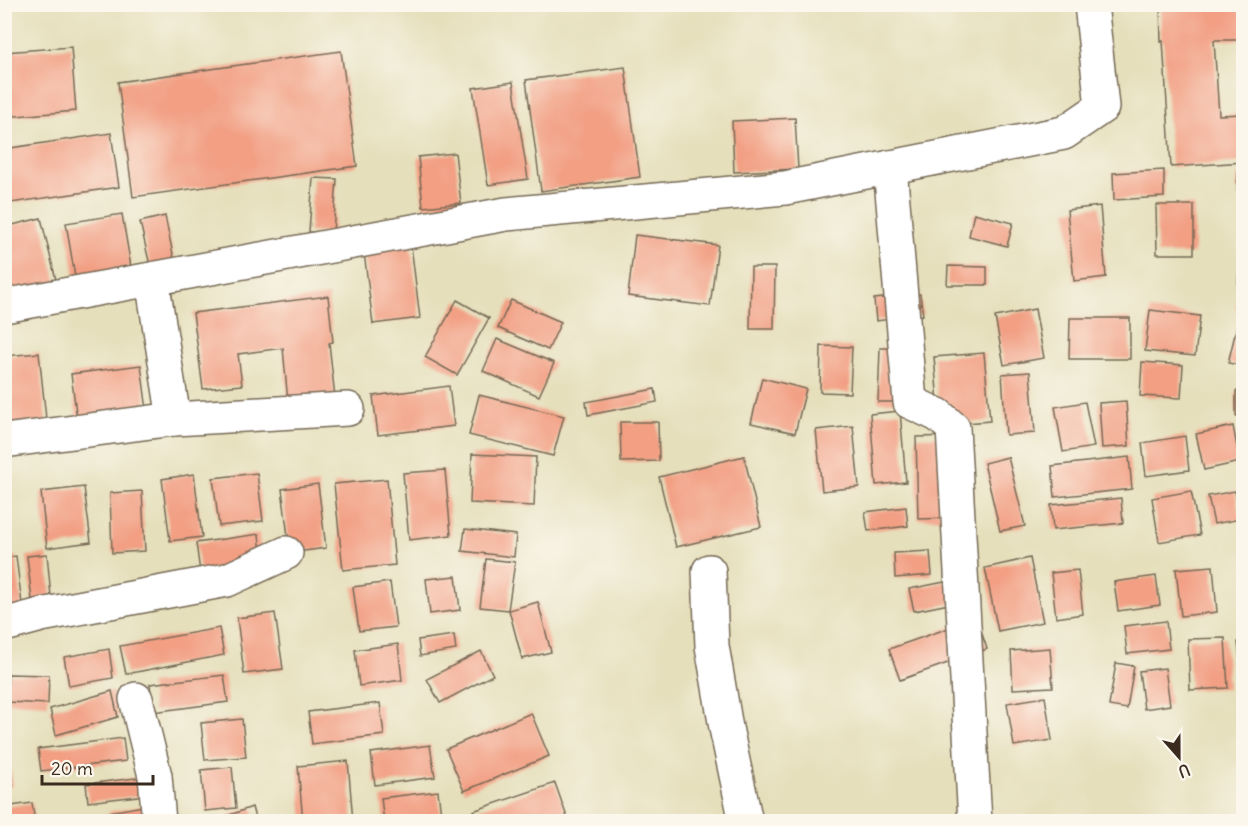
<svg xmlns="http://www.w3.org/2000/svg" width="1248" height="826" viewBox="0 0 1248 826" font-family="Delius,sans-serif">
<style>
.building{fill:#f29f83}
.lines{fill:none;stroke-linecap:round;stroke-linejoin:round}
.minor-casing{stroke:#766955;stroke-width:36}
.minor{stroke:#fff;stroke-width:33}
</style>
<rect width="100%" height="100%" fill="#fbf7ec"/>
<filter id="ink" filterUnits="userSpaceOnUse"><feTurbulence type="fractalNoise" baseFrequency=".0167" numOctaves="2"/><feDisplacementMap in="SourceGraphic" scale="12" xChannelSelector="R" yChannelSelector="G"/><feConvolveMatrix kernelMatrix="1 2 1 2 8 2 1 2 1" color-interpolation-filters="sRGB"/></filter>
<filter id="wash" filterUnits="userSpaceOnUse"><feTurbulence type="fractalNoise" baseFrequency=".008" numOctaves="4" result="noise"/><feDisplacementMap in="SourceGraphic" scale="24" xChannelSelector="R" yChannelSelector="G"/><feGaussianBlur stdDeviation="1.35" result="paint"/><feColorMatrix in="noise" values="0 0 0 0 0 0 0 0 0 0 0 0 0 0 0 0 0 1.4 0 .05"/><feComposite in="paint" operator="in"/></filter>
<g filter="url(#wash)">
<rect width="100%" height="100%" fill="#e5dfbb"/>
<g id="blocks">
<g class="building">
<polygon points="1160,4 1244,4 1244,40 1214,40 1219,115 1244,114 1244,162 1171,167 1163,41 1161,42"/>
<polygon points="71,47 76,111 4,117 4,52"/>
<polygon points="341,51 357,166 133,197 118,82"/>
<polygon points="625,67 640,177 541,191 526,80"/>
<polygon points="513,82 528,179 488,185 473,88"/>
<polygon points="795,118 798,169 734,172 732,121"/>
<polygon points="111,133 119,187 4,204 4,149"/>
<polygon points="455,153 461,203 423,207 418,157"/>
<polygon points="1164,170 1164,197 1114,200 1113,173"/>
<polygon points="1238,174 1244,174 1244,190 1237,190"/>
<polygon points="313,178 337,179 333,233 309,232"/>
<polygon points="1156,205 1194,205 1194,254 1157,254"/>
<polygon points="1100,206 1106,277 1074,281 1067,210"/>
<polygon points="974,213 1013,223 1007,246 969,236"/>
<polygon points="122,214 131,267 75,277 66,223"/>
<polygon points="165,216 175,264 151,270 140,222"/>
<polygon points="41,218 57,284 4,296 4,227"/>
<polygon points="635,235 718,245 710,306 628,296"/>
<polygon points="411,245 420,318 373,324 364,252"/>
<polygon points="1240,256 1244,257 1244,309 1236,308"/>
<polygon points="948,266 987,267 987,285 947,285"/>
<polygon points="751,267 775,267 774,329 750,329"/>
<polygon points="920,294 923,315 876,321 874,299"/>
<polygon points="328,296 333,342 329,343 335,397 288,402 283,348 238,354 242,385 203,389 193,313"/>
<polygon points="457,300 489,318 457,375 425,357"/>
<polygon points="511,300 561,322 548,350 498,328"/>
<polygon points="1035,309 1044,358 1004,365 995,317"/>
<polygon points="1150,310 1200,316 1195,356 1145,351"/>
<polygon points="1070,318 1130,318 1130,359 1069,359"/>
<polygon points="1238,322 1244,324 1244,366 1228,363"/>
<polygon points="497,339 554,363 539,396 483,371"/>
<polygon points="821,346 852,347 850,393 820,392"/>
<polygon points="880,348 919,348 918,402 878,402"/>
<polygon points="39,353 47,428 4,432 4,356"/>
<polygon points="984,353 990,421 940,425 934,357"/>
<polygon points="1142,362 1183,365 1181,398 1140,396"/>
<polygon points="141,365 148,418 78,427 71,374"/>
<polygon points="1030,372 1035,433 1006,435 1002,374"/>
<polygon points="762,378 806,389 795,433 751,423"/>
<polygon points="449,386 454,426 378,435 373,396"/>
<polygon points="655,389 657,402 588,415 586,402"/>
<polygon points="1236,391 1244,391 1244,417 1236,416"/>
<polygon points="479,395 564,416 553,456 469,435"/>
<polygon points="1126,401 1129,446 1102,448 1099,403"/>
<polygon points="1085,402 1094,447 1063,452 1055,407"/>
<polygon points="900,411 906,482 876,485 870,414"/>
<polygon points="620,422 658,422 659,461 621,462"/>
<polygon points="853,426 859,487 822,491 816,430"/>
<polygon points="1233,426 1240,462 1204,470 1196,434"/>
<polygon points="956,436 959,518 918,519 916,437"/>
<polygon points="1185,436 1189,470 1146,476 1142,443"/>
<polygon points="472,454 536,457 534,506 470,503"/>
<polygon points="744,456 761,527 676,547 659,477"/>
<polygon points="1008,457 1025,526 1000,531 984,463"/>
<polygon points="1129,457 1132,489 1055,497 1052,466"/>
<polygon points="445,470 451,535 409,540 403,473"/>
<polygon points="257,473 263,521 219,526 213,478"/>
<polygon points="194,474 202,537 170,541 162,479"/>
<polygon points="387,479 395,565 343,570 334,484"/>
<polygon points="318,484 326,548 290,553 282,489"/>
<polygon points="84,487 91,542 47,548 41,492"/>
<polygon points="142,491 145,551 112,553 110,493"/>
<polygon points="1191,491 1200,535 1159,542 1152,498"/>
<polygon points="1235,491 1241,519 1214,524 1208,496"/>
<polygon points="1121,498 1123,523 1053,530 1051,505"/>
<polygon points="906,507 908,526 868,531 865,512"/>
<polygon points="465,529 516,535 514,557 462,551"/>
<polygon points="259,534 262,564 200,572 196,543"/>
<polygon points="930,551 932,575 895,578 894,553"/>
<polygon points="47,554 52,607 33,609 27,556"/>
<polygon points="16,556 23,612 10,614 4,558"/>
<polygon points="1030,558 1043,622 998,631 985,568"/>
<polygon points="486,559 515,562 508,610 480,607"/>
<polygon points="1213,566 1217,612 1181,616 1176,569"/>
<polygon points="1078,570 1083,614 1056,618 1051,573"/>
<polygon points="456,576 460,610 430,614 426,579"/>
<polygon points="975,576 979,598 914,611 909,589"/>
<polygon points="1156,576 1160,605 1118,611 1114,582"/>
<polygon points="390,582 396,627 359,631 353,587"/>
<polygon points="538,602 551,652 522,659 509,610"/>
<polygon points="275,613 283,669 244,674 237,618"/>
<polygon points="977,618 987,649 900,680 889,649"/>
<polygon points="1166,621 1169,649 1127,654 1124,626"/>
<polygon points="219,628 224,655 126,674 120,646"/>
<polygon points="454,635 456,650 420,656 418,640"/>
<polygon points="1225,638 1228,688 1190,690 1188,639"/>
<polygon points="1238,642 1244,642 1244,681 1242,682"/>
<polygon points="398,644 402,680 359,686 355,650"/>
<polygon points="1050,648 1053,687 1013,689 1011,651"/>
<polygon points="109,649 113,678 69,686 64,657"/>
<polygon points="481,651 493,675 440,703 427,679"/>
<polygon points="1116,663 1134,666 1127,709 1109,706"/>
<polygon points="1165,668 1170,705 1144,709 1139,671"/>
<polygon points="8,674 49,675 48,704 7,702"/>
<polygon points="224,675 228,702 153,712 150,684"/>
<polygon points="112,691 118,717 56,735 50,709"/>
<polygon points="1045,697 1052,740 1014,746 1007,703"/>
<polygon points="380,703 384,735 312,744 308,712"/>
<polygon points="531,713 549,756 464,791 446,749"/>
<polygon points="242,719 246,757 205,760 201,723"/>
<polygon points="4,731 13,786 4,787"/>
<polygon points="123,738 126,761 41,771 38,749"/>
<polygon points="430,745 435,777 375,785 371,753"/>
<polygon points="348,761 353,822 303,822 298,766"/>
<polygon points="232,767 236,808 205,811 201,770"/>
<polygon points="152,776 154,794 88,802 86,784"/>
<polygon points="555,783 567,817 554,822 477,822 473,811"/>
<polygon points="438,791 442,822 384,822 381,798"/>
<polygon points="32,803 35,822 4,822 4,807"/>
<polygon points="148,805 151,822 110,822 109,812"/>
<polygon points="252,807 256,822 229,822 227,816"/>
</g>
</g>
</g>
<g filter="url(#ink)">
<use href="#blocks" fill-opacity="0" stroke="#766955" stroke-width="1.5"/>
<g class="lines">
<defs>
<g id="minor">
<polyline points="890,167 910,402 938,415 953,428 975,822"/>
<polyline points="152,279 174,419"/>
<polyline points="4,306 506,214 785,188 1064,133 1102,107 1091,4"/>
<polyline points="4,441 174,419 348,409"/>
<polyline points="709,571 712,646 726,728 746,822"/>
<polyline points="4,625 41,615 227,580 286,553"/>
<polyline points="136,699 155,776 159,822"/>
</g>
</defs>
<use href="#minor" class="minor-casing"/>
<use href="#minor" class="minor"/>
</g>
</g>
<rect width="1248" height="826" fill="none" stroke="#fbf7ec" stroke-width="24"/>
<g transform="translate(1179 757) rotate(159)" stroke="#fbf7ec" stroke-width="4.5" paint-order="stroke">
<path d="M0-4.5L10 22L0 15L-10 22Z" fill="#3b2a1e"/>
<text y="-9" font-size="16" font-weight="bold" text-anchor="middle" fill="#3b2a1e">U</text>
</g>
<path d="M42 775v9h111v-9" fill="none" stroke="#3b2a1e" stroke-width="3"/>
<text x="51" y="775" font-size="18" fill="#3b2a1e" stroke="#fbf7ec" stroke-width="4.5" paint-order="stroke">20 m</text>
</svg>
